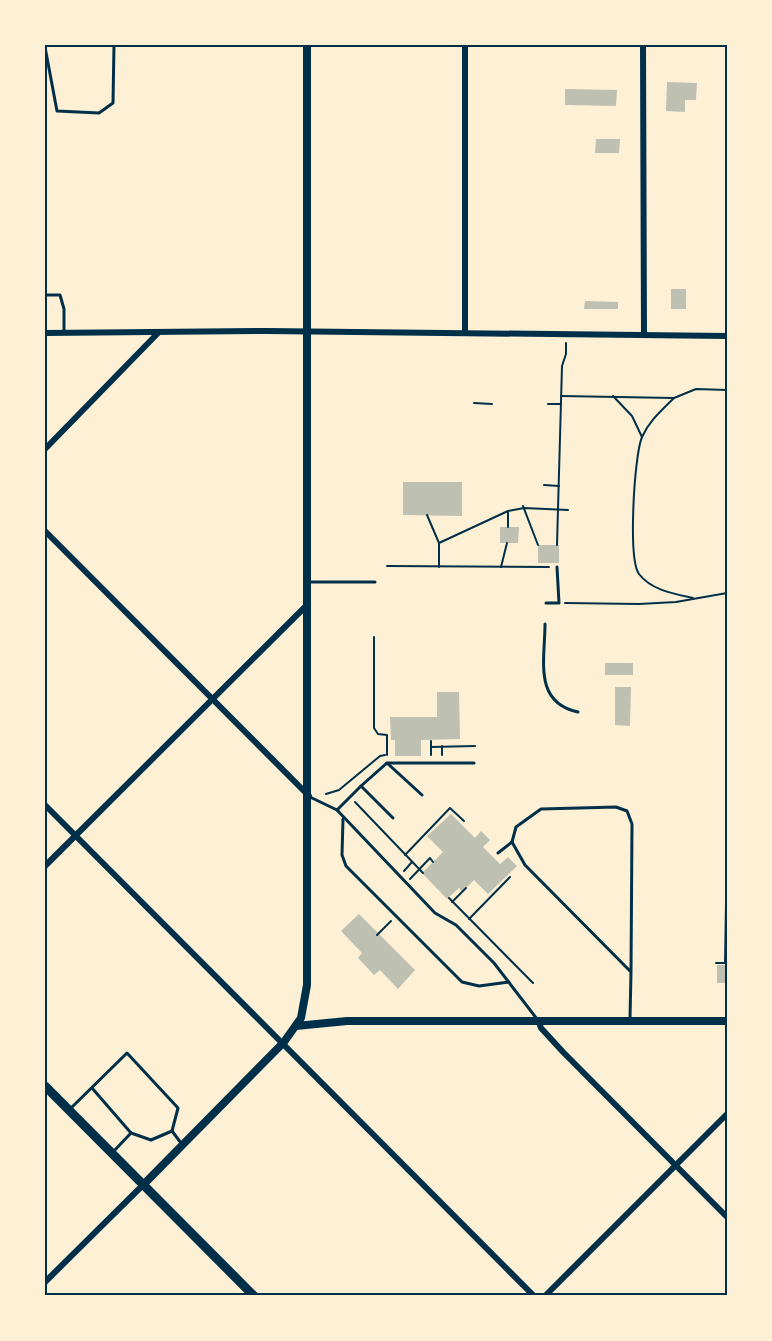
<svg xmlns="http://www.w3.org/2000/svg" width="772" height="1341" viewBox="0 0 772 1341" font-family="'Nunito Sans',sans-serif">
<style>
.building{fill:#bec0b2}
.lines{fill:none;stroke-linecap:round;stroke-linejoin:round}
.path{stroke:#003049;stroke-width:2}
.service{stroke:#003049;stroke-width:3}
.minor{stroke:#003049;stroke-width:6}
.tertiary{stroke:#003049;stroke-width:8}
.secondary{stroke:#003049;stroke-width:9}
.neatline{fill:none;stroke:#003049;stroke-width:2}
</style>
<rect width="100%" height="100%" fill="#fdf0d5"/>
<g class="building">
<polygon points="667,82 697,83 696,100 685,100 685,112 666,111"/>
<polygon points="565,89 617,90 616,106 565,105"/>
<polygon points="596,139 620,139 619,153 595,153"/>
<rect x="671" y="289" width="15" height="20"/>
<polygon points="585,301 618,302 618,309 584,309"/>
<polygon points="403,482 462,482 462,516 403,515"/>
<polygon points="500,527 519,527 518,543 500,543"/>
<rect x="538" y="545" width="21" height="18"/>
<rect x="605" y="663" width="28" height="12"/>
<polygon points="615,687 631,687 630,726 615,725"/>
<polygon points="437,692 459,692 460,739 421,740 421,756 395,756 395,740 391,740 390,717 437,717"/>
<polygon points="451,814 475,838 481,831 490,840 483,847 500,864 508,857 517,866 488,894 474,880 462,892 459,888 447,899 422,873 443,852 427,836"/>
<polygon points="359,914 415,970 398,989 380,970 374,975 358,958 362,953 341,931"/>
<rect x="717" y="965" width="10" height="18"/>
</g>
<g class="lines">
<g class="path">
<polyline points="561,396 674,398 696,389 727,390"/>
<polyline points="613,396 632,416 642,437"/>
<path d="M674,398C662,410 649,421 642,437C634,456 628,559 639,574C651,590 674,594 693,598"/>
<polyline points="474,403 492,404"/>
<polyline points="548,404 561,404"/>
<polyline points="544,485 559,486"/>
<polyline points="523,506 538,545"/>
<polyline points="427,515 439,543"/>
<polyline points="508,527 508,512"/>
<polyline points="557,545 562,366 566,354 566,343"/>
<polyline points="387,566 549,567"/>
<polyline points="439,567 439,543 508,511 524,508 568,510"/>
<polyline points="501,567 507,543"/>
<polyline points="565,603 639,604 676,602 727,593"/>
<polyline points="374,637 374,728 378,734 387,735 387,755"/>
<polyline points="431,741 431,755"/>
<polyline points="431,747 475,746"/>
<polyline points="442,755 442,746"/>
<polyline points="326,794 339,790 380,756 385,755"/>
<polyline points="355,802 423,873"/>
<polyline points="405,855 450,808 464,821"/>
<polyline points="404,871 412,862"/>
<polyline points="410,879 430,858 433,862"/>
<polyline points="449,898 533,983"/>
<polyline points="452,902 466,888"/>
<polyline points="469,919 510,877"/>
<polyline points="377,935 391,921"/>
<polyline points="716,963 727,963"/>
<polyline points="725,963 726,903"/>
</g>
<g class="service">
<polyline points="45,47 57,111 99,113 113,103 114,45"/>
<polyline points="45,295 60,295 64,309 64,332"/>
<polyline points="308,582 375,582"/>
<polyline points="546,603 559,603 557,567"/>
<path d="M545,624C545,660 533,702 578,712"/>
<polyline points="387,763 474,763"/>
<polyline points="361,786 387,763 422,795"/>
<polyline points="310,797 337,810 435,913 456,925 494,963 537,1019"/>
<polyline points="337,810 361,786 393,818"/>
<polyline points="343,819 342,855 346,866 462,982 479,986 509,982"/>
<polyline points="498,853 512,842"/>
<polyline points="630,1019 631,972 525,865 512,842 516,827 541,809 616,807 627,811 632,824 631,972"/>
<polyline points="92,1088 131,1133 113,1152"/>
<polyline points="70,1109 127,1053 178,1108 172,1131 181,1143"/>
<polyline points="131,1133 151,1140 172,1131"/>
</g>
<g class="minor">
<polyline points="643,45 644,335"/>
<polyline points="45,333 267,331 727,336"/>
<polyline points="465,333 465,45"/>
<polyline points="45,449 158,333"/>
<polyline points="45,531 309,796"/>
<polyline points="45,805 534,1296"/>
<polyline points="45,866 308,604"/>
<polyline points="538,1020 541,1028 563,1052 727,1217"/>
<polyline points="45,1282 143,1185"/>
<polyline points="545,1296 727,1114"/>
</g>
<g class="tertiary">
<polyline points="296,1026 347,1021 727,1021"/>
<polyline points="143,1185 284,1042 301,1018 307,985 307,45"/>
</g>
<polyline class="secondary" points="45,1086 254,1296"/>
</g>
<rect width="772" height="1341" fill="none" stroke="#fdf0d5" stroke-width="93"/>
<rect x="46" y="46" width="680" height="1248" class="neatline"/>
</svg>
